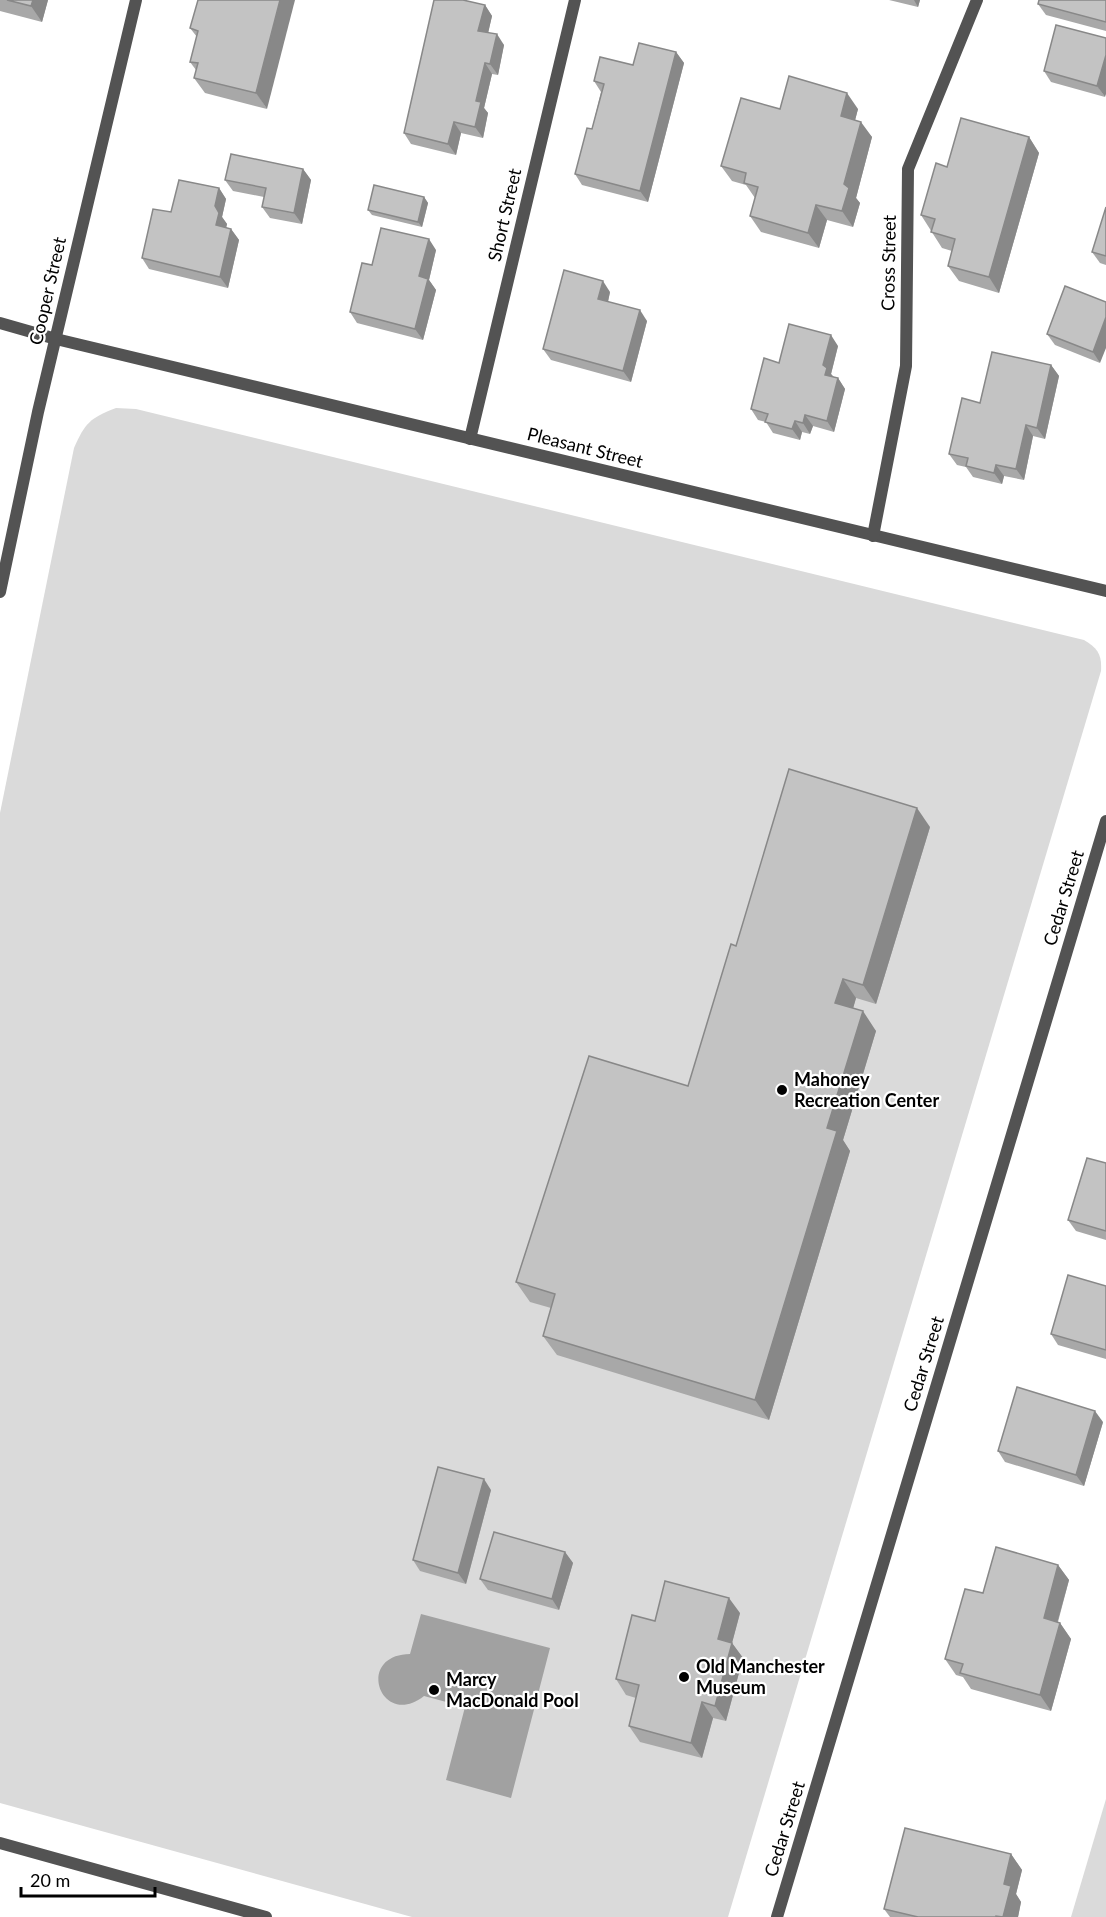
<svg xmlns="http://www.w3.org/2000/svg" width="1106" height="1917" viewBox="0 0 1106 1917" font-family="Lato,sans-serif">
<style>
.green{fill:#dadada}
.water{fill:#a1a1a1}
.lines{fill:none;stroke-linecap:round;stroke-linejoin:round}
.lane{stroke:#535353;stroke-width:12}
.street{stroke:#535353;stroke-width:12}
.wall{fill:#a8a8a8}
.shaded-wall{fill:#888}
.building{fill:#c3c3c3;stroke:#888;stroke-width:1.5}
.poi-dot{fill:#000;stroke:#fff;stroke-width:2}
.labels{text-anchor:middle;stroke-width:4.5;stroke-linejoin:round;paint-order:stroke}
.street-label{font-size:18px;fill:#000;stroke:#fff}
.poi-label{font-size:18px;font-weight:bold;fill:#000;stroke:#fff;text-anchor:start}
</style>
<rect width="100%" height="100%" fill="#fff"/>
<g class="green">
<path d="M116,408L136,409L1084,640C1098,648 1102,655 1101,671L728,1917H412L0,1803V813L74,448C85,423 90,418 116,408Z"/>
<polygon points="1106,1799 1106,1917 1071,1917 1103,1809"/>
</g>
<path class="water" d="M421,1614L550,1648L511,1798L446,1780L465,1707L424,1696C381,1730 354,1655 410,1654Z"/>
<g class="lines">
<polyline class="lane" points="0,323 56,339"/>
<g class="street">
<polyline points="56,339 1106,591"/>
<polyline points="470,439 575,0"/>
<polyline points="873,536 906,366 908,169 977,0"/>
<polyline points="0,592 38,412 136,0"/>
<polyline points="0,1843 266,1917"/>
<polyline points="777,1917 1106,821"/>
</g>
</g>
<g class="wall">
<polygon points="0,0 48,0 42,22 0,11"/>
<polygon points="198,0 267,109 205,93 194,78 196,70 190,62 197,37 190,28"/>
<polygon points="889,0 920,0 918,7"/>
<polygon points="1106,0 1106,31 1046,15 1038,4"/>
<polygon points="485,5 492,16 488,33 504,45 498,75 492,74 484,108 488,113 483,138 461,133 456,155 411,144 404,133"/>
<polygon points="1056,25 1105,97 1051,82 1044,71"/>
<polygon points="676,52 684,63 648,202 582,185 575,174 592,129 601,92 594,81 633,65"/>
<polygon points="780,109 858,109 855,120 872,137 856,198 860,203 853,227 827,220 819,248 761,232 750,216 755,198 746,185 732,181 721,166"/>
<polygon points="1029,137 1039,153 999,293 959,281 948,266 952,251 942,248 921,215"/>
<polygon points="303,169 311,180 302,224 270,218 262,207 264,197 233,191 225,180"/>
<polygon points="219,188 226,199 222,217 227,224 226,228 231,229 239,240 228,288 149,269 142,258 171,212"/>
<polygon points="424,197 428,203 422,227 372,215 368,210"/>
<polygon points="1106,207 1106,265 1100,263 1092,252"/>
<polygon points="436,250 429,280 436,290 423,340 357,323 350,312 372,265"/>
<polygon points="1065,286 1100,363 1055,345 1047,334"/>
<polygon points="610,292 608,302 647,321 631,382 551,360 543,349"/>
<polygon points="838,346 831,374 834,377 838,378 845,389 834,432 813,426 810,434 802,432 800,440 773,433 766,422 758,420 751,409 779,363"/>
<polygon points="1051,365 1059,376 1045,439 1033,436 1024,480 1004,476 1002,484 973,477 966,467 957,465 949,454 980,403"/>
<polygon points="930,827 876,1004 856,998 853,1008 876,1031 843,1140 850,1151 769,1420 557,1355 543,1336 551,1308 530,1302 516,1282 688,1086"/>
<polygon points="1106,1163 1106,1240 1076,1231 1068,1220"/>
<polygon points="1106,1286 1106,1359 1058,1345 1051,1334"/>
<polygon points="1103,1422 1084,1486 1005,1462 998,1451"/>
<polygon points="491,1490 466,1584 420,1571 413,1560"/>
<polygon points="565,1552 573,1563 559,1610 488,1590 480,1579"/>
<polygon points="1058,1565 1069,1580 1058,1622 1060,1623 1071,1639 1051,1711 971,1689 963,1677 956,1675 945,1659 983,1593"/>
<polygon points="740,1613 732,1643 743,1658 726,1721 713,1718 702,1758 640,1742 629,1726 636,1698 626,1695 616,1679 655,1621"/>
<polygon points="1011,1854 1022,1870 1016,1894 1021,1902 1018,1917 890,1917 884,1909"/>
</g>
<g class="shaded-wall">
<polygon points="33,0 48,0 42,22 31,6"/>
<polygon points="280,0 295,0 267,109 256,93"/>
<polygon points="914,0 920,0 918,7"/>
<polygon points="485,5 492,16 486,42 478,31"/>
<polygon points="497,34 504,45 498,75 490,64"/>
<polygon points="676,52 684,63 648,202 640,191"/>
<polygon points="1106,55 1106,94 1105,97 1097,86"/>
<polygon points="485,63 492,74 484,108 488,113 483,138 475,127 476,101"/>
<polygon points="847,93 858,109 852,132 841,116"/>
<polygon points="454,122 461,133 456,155 448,144"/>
<polygon points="861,122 872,137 856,198 860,203 853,227 842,211 844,184"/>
<polygon points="1029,137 1039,153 999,293 989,277"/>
<polygon points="303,169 311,180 302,224 294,213"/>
<polygon points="219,188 226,199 222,217 227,224 224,236 216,225 215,206"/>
<polygon points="424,197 428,203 422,227 418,222"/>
<polygon points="816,205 827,220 819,248 808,233"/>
<polygon points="231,229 239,240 228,288 220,277"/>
<polygon points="429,239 436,250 429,280 436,290 423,340 415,329 419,276"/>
<polygon points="603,281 610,292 606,310 598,299"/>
<polygon points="640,310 647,321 631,382 623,371"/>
<polygon points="1106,317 1106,348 1100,363 1093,352"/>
<polygon points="831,335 838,346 831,374 835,379 825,375 823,365"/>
<polygon points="1051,365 1059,376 1045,439 1037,428"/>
<polygon points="838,378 845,389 834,432 827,421"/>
<polygon points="805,415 813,426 810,434 803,423"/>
<polygon points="795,421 802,432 800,440 792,429"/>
<polygon points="1026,425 1033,436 1024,480 1016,469"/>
<polygon points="996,465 1004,476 1002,484 994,473"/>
<polygon points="917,808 930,827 876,1004 863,985"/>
<polygon points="843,979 856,998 849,1023 835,1003"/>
<polygon points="863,1011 876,1031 843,1140 850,1151 769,1420 755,1400 827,1128"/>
<polygon points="1095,1411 1103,1422 1084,1486 1076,1475"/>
<polygon points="484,1479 491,1490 466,1584 458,1573"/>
<polygon points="565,1552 573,1563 559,1610 552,1599"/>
<polygon points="1058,1565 1069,1580 1054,1634 1044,1618"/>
<polygon points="729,1598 740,1613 732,1643 743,1658 726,1721 715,1706 718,1639"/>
<polygon points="1060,1623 1071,1639 1051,1711 1040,1695"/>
<polygon points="702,1702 713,1718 702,1758 691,1743"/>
<polygon points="1011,1854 1022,1870 1016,1894 1021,1902 1018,1917 1003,1917 1004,1884"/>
</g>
<g class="building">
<polygon points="7,0 33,0 31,6"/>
<polygon points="198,0 280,0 256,93 194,78 198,63 190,62 198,31 190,28"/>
<polygon points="434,0 463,0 485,5 478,31 497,34 490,64 485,63 476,101 481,102 475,127 454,122 448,144 404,133"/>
<polygon points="1039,0 1106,0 1106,22 1038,4"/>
<polygon points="1056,25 1106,38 1106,55 1097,86 1044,71"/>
<polygon points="639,43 676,52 640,191 575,174 587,128 592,129 604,84 594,81 600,57 633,65"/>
<polygon points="789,76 847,93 841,116 861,122 844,184 849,188 842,211 816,205 808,233 750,216 758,187 744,183 746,173 721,166 741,98 780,109"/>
<polygon points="961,118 1029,137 989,277 948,266 955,239 931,232 935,219 921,215 936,163 947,167"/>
<polygon points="231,154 303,169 294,213 262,207 266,188 225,180"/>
<polygon points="179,180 219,188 215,206 219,213 216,225 231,229 220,277 142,258 153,209 171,212"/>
<polygon points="374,185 424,197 418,222 368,210"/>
<polygon points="1106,207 1106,256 1092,252"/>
<polygon points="381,228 429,239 419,276 428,279 415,329 350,312 362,263 372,265"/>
<polygon points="564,270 603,281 598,299 640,310 623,371 543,349"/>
<polygon points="1065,286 1106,302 1106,317 1093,352 1047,334"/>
<polygon points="789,324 831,335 823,365 827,368 825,375 838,378 827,421 805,415 803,423 795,421 792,429 765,422 768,414 751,409 764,358 779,363"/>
<polygon points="992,352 1051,365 1037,428 1026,425 1016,469 996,465 994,473 966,466 968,458 949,454 962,398 980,403"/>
<polygon points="789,769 917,808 863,985 843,979 835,1003 863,1011 827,1128 837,1131 755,1400 543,1336 555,1294 516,1282 589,1056 688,1086 731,944 736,946"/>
<polygon points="1087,1158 1106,1163 1106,1231 1068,1220"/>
<polygon points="1068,1275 1106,1286 1106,1350 1051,1334"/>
<polygon points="1017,1387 1095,1411 1076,1475 998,1451"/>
<polygon points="438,1467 484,1479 458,1573 413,1560"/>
<polygon points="494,1532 565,1552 552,1599 480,1579"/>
<polygon points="996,1547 1058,1565 1044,1618 1060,1623 1040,1695 960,1673 963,1664 945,1659 965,1589 983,1593"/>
<polygon points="665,1581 729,1598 718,1639 732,1643 715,1706 702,1702 691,1743 629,1726 639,1685 616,1679 632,1615 655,1621"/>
<polygon points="905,1828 1011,1854 1004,1884 1011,1886 1003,1917 996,1916 996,1917 918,1917 884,1909"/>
</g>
<g class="poi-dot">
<circle cx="782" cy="1090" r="6"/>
<circle cx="684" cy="1677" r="6"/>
<circle cx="434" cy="1690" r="6"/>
</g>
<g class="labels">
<g class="street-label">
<text transform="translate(505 215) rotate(-77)" y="6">Short Street</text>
<text transform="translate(889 263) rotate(-89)" y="6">Cross Street</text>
<text transform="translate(48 291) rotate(-77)" y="6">Cooper Street</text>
<text transform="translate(585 448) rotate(14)" y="6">Pleasant Street</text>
<text transform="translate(1064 898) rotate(-73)" y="6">Cedar Street</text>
<text transform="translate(924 1364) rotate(-73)" y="6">Cedar Street</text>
<text transform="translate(785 1829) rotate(-73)" y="6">Cedar Street</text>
</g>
<g class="poi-label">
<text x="794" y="1086">Mahoney<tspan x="794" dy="21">Recreation Center</tspan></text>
<text x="696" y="1673">Old Manchester<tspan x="696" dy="21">Museum</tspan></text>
<text x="446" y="1686">Marcy<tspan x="446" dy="21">MacDonald Pool</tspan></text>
</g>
</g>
<path d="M21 1887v9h134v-9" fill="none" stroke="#000000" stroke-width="3"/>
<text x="30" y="1887" font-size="18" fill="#000000" stroke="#ffffff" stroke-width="4.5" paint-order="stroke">20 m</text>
</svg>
